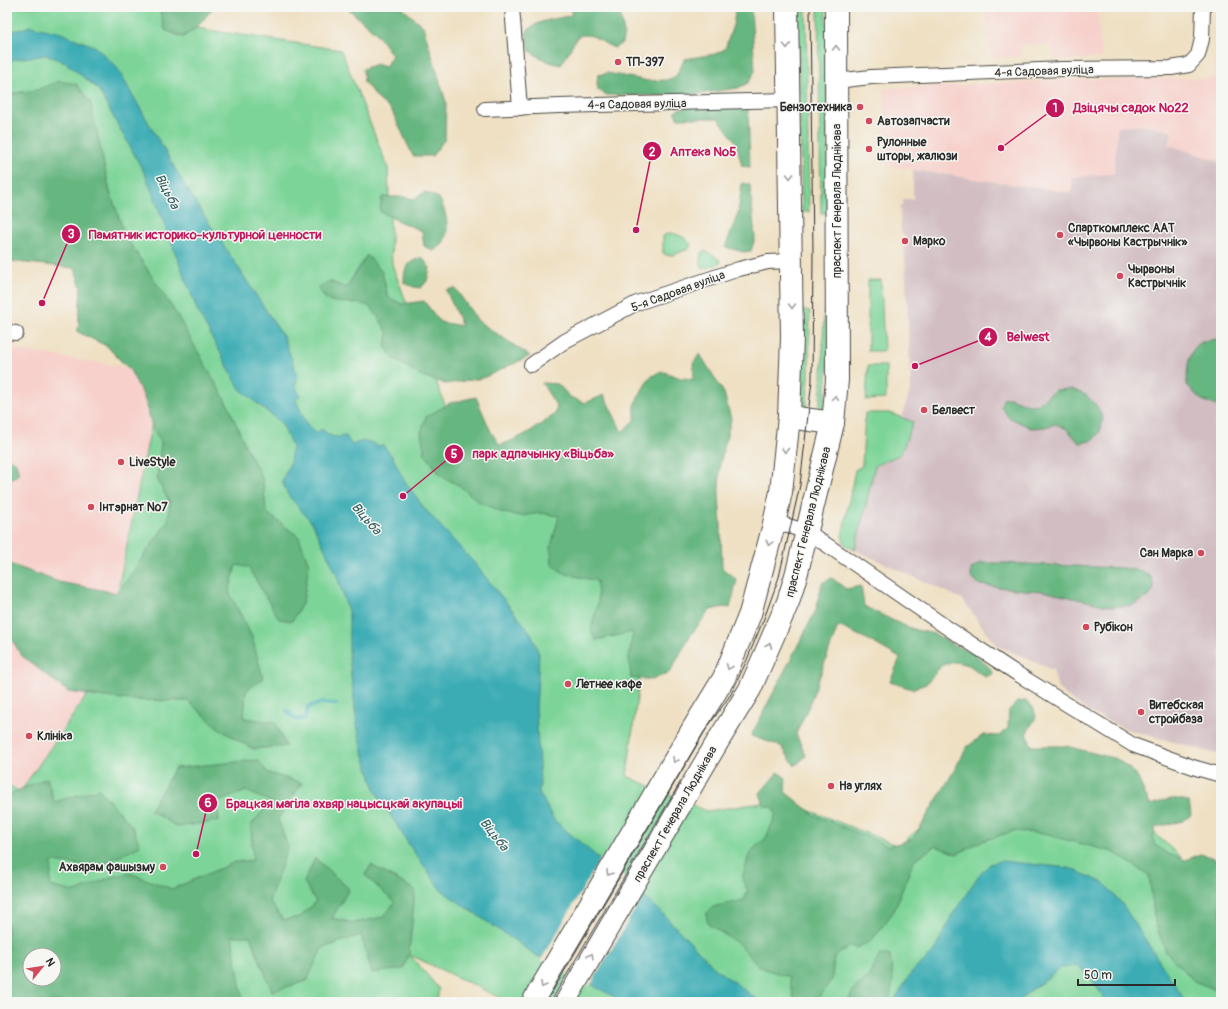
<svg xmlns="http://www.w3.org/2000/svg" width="1228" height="1009" viewBox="0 0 1228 1009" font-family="Pangolin,sans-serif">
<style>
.built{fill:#f7d0cb}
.industrial{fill:#d2bec2}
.green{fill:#7dd498;stroke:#548062;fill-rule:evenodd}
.forest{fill:#66b680;stroke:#487056;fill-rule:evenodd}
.water{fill:#3aacb4;stroke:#326c70}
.pier{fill:#efe0c3}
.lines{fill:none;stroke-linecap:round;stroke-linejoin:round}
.stream{stroke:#3aacb4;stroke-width:4}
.street-casing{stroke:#484642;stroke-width:16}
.primary-casing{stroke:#484642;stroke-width:24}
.street{stroke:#fff;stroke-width:14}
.primary{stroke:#fff;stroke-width:22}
.tram{stroke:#2b2b2b;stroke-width:1}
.oneway{stroke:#a0a0a0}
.poi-dot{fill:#d1495b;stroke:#f6f6f2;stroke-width:1.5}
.labels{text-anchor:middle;stroke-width:3;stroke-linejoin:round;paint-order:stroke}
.poi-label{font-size:12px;font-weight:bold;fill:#2b2b2b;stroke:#f6f6f2;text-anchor:start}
.street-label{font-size:12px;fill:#2b2b2b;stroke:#f6f6f2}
.water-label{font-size:13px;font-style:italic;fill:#315f62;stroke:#f6f6f2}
.leader{fill:none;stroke:#c2185b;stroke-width:1.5}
.callout-dot{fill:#c2185b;stroke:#f6f6f2;stroke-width:1.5}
.mark-label{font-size:12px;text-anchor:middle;font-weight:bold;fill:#fff}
.callout-label{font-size:13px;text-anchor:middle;font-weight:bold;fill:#c2185b;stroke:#f6f6f2;stroke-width:3;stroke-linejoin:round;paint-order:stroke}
</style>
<rect width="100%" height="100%" fill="#f6f6f2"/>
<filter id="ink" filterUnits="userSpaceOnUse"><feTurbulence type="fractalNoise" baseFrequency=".025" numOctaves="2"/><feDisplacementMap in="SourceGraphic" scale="8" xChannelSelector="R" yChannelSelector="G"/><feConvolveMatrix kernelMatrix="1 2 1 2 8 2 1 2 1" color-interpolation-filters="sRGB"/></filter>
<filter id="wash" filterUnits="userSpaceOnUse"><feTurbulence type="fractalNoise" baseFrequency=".012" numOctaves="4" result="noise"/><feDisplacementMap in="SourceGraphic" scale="16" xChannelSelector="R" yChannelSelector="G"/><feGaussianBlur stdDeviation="0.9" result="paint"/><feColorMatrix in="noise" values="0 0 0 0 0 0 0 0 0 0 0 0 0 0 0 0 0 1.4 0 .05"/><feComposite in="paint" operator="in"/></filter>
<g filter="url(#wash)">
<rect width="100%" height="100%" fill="#efe0c3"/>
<g class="built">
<polygon points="986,7 1097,7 1102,58 1054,60 1052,44 1022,45 1021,56 991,58"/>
<polygon points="1220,7 1221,7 1221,162 1168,145 1114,175 1072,177 1072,193 913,170 886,164 884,89 1056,80 1214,78"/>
<polygon points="7,348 162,373 96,697 20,792 7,784"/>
</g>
<polygon class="industrial" points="1148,125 1172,132 1168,145 1221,162 1221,755 1126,729 1087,711 1058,689 1053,670 996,645 962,599 855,550 875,465 901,454 912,422 901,418 911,388 904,234 901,233 900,206 903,205 903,199 913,199 913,170 1072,193 1072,177 1114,174 1118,127"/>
<g class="green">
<path d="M7,7H159L165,30L183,37L196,28L341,50L388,168L392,264L459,442L604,537L646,627L627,776L706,811L783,800L899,846L963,790L1102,785L1221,894V1002H509L410,955L439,989L437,1002H7V784L20,792L87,695L96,697L162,373L127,367L107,346L78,332L81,288L75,268L7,260ZM30,955H54V979H30Z"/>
<polygon points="798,7 806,7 809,212 802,212"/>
<polygon points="818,7 826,7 828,213 821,213"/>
<path d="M669,233C677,233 687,238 691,245L689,249L673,255H666L663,253V236Z"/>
<path d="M705,251L719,259L721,263L703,269C700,264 699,256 702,252Z"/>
<polygon points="868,280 881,280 884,351 868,351"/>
<polygon points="803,310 810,311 809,378 806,411 802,408 800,402"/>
<polygon points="824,311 830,312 830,345 824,409 819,412 822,378"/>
<polygon points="868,366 886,366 886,399 866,400"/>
<polygon points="865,413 890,413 913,422 901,454 875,466 855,550 845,545 842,537 855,470 862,466"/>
</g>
<g class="forest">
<polygon points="159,7 214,7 196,28 183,37 165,30"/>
<polygon points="346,7 401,7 423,26 446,102 445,139 432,156 413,156 392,111 378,99 364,82 363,69 376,64 385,67 392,55 376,33"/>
<path d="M572,7H619L624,33L622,43L615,48C599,43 597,32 578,36C571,45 568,55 561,65C549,63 540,58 530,51L526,33C535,19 556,20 571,15Z"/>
<polygon points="735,7 750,7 751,10 755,71 748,83 738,88 687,96 607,95 598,90 597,82 598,75 607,73 649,81 667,80 676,76 685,59 715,54 725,49 734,22"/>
<polygon points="59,81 76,84 90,101 110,192 126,237 177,315 228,405 246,447 263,480 266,512 299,537 309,565 303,602 292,621 279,619 248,567 236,565 229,592 252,637 263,678 246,691 244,718 275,722 286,746 253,749 221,730 188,701 130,700 68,692 21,655 14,643 7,638 7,563 59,582 118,593 168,521 170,503 157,479 161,442 152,427 144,397 130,370 107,346 78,332 81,288 75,268 7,261 7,94 37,90"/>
<polygon points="739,103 748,109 750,167 742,166 736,142 718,118 677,118 675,111 682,108"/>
<polygon points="742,183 750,185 755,238 751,251 743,252 725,247 738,214"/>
<path d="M425,192L439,198C446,211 451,229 443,243C441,247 436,249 433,251L424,246L422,231L396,220L380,211L382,197H404L414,199Z"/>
<path d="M367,255L382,272L388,297L402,304L424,301L440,322L462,326L446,290L455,288L478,321L530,356L483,378L445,384L418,374L394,359L385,346L388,334C384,326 375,310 368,306C357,300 334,306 325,298C323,295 320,291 318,288L330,281L346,288Z"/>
<path d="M422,257L430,268L427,281L421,288L414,287L404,283C404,266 407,263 422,257Z"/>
<path d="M1217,339L1221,342V408L1200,399L1187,385C1187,369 1187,348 1204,341C1208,340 1213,340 1217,339Z"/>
<path d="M700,354L724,393L731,419L720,464L719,495L721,526L722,568L737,580L730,608L724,607L710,610L690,636L670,672L652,680L631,678L629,658L633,632L596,640L591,630L598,602L597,581L566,574L552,565L551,546L559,516L540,513L522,516L503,513L478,501L460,486L441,476L425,454L421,433L426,417L450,403L476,397L491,432L500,445C520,439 538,427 555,414L557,407L542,383L558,384L570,397L585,403L604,395L622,432L635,419V403L649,378L661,371L681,378L694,379L693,363Z"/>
<polygon points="1072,389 1086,395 1097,406 1103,419 1100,432 1092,441 1079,443 1067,429 1056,424 1045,427 1031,428 1008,417 1001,406 1003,399 1010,398 1029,405 1038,404 1055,390"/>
<polygon points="7,458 16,463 19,474 7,481"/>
<polygon points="981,563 1002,563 1122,568 1142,571 1152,578 1154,590 1148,597 1133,605 1112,607 1043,591 1024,590 980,585 971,578 971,569"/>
<polygon points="832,578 846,589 861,586 864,606 900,624 916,630 935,634 953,645 975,654 989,667 993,674 985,677 969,665 956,662 942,665 926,684 912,689 890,682 900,658 867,639 838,626 809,706 796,734 806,756 795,766 781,746 751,736 816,610 822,583"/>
<path d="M1026,701L1033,707L1036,717L1026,734L1032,746H1066L1117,759L1136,774L1150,805C1164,801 1174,795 1189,802L1191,815L1183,821L1156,827L1153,838L1154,844L1168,854L1186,860L1200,854L1214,858L1221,866V992L1194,981L1166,952L1155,922L1149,875L1113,852L1044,834L1014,831L982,841L957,854L935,846L914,860L894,911L871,941L856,948L850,946L834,957L832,979L819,997L813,1002H799L794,999L789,977L759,967L739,944L708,924L706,914L713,907L744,900L748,891L742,879L750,852L766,838L776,814L772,807L764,806L760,793L778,772L786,778L785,792L814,815L889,846L913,839L951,776L967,747L983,735L1000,736L1008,728L1009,710L1017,702Z"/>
<path d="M258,760L268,773L302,783L278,819L288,847L269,901L283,920L300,917L316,902L304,882L315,858L349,889L332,918L353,923L383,917L395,903L365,875L371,865L415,890L409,954L403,969L372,973L361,935L322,948L307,981L272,991L250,936H232L243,1002H7V795L47,778L54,802L99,789L133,828L140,846L98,867L52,862L50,886L75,892L111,877L129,873L172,889L235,862L253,860L251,825L271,802L246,791L218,802L219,821L177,827L150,810L175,768ZM30,955H54V979H30Z"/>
<polygon points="881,953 890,956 893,982 890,997 884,1002 848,1002 853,990 869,976"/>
</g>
<g class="water">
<path d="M31,26L61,33L96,47L117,68L185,186L284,338L298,377L295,385L300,396L296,400L306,423L316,433L322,429C330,437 335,438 346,436L352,445C362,440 369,440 378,446L383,445L392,456L404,480L425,509L476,565L531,633L539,654L536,709L540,784L539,792L554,820L658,909L717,970L761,1002H624L534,954L441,890L409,845L376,792L364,756L357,725L349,658V614L336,573L313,524L288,495L282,481L290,463L292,446L282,424L240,389L198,312L145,174L98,89L66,63L47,55L15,59L7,62V33Z"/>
<polygon points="1001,861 1069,868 1104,883 1122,904 1186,1002 1107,1002 1089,976 1077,965 1061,968 1026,994 1019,1002 893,1002 912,972 933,953 953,914 979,875 990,864"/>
</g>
<polygon class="pier" points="601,858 644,894 590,986 541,960"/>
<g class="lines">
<polyline class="stream" points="287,711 295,719 305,719 308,707 321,703 336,704"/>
</g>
</g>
<g filter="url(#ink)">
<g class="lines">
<defs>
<g id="street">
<polyline points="512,7 520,108"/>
<polyline points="836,81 871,77 1062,69 1171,68 1189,65 1198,55 1202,39 1203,7"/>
<polyline points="485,109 559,106 789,100"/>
<polyline points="7,332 16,333"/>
<polyline points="531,365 565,341 637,303 739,269 768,262 791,261"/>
<polyline points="775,522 808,532 949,629 1016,673 1133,745 1196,768 1221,775"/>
</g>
<g id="primary">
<polyline points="789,417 833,423"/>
<polyline points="533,1002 694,727 724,678 750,614 773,528 781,492 789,417 792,338 787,7"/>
<polyline points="564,1002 718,741 750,689 788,602 797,572 833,423 837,380 836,7"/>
</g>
</defs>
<use href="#street" class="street-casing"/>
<use href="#primary" class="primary-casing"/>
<use href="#street" class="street"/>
<use href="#primary" class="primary"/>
<g class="tram">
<polyline points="545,1002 704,732 731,694 746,662 765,616 779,577 800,485 812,380 813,252 810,7"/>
<polyline points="553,1002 680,785"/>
</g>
</g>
<defs><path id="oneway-chevron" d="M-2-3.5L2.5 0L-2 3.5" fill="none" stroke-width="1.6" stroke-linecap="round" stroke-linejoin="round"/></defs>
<g class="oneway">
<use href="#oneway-chevron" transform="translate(787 46) rotate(89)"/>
<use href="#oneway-chevron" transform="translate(836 48) rotate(-90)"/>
<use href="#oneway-chevron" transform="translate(790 176) rotate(89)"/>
<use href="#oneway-chevron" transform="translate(792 306) rotate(90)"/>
<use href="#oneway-chevron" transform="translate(835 398) rotate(-85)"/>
<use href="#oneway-chevron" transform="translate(785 450) rotate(96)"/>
<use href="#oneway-chevron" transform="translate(769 543) rotate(105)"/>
<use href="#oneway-chevron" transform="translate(769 645) rotate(-67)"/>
<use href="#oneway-chevron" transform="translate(729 667) rotate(112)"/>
<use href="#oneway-chevron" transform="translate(675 760) rotate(120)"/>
<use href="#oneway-chevron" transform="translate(609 873) rotate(120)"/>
<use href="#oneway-chevron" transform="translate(591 956) rotate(-60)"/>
<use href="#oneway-chevron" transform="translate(543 985) rotate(120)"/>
</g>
</g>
<g class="poi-dot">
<circle cx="618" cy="62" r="4"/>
<circle cx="860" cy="107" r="4"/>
<circle cx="869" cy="121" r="4"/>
<circle cx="869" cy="149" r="4"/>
<circle cx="1060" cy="235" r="4"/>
<circle cx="905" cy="241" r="4"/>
<circle cx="1120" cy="276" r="4"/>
<circle cx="924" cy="410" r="4"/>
<circle cx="121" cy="462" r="4"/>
<circle cx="91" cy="507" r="4"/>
<circle cx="1201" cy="553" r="4"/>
<circle cx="1086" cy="627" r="4"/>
<circle cx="568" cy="684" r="4"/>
<circle cx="1141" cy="712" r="4"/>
<circle cx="29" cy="736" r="4"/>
<circle cx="831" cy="786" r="4"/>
<circle cx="163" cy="867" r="4"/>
</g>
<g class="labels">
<g class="poi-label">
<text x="626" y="66">ТП-397</text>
<text x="852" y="111" text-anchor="end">Бензотехника</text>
<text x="877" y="125">Автозапчасти</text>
<text x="877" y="146">Рулонные<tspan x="877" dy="14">шторы, жалюзи</tspan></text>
<text x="1068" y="232">Спарткомплекс ААТ<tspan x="1068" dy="14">«Чырвоны Кастрычнік»</tspan></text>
<text x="913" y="245">Марко</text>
<text x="1128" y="273">Чырвоны<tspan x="1128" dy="14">Кастрычнік</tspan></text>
<text x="932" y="414">Белвест</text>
<text x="129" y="466">LiveStyle</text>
<text x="99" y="511">Інтэрнат №7</text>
<text x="1193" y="557" text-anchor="end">Сан Марка</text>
<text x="1094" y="631">Рубікон</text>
<text x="576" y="688">Летнее кафе</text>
<text x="1149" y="709">Витебская<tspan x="1149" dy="14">стройбаза</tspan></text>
<text x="37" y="740">Клініка</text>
<text x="839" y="790">На углях</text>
<text x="155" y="871" text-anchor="end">Ахвярам фашызму</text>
</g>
<g class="street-label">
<text transform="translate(1044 71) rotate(-2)" y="4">4-я Садовая вуліца</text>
<text transform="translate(637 104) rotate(-1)" y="4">4-я Садовая вуліца</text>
<text transform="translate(837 201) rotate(-90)" y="4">праспект Генерала Люднікава</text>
<text transform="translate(678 291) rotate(-20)" y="4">5-я Садовая вуліца</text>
<text transform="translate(808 522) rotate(-76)" y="4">праспект Генерала Люднікава</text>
<text transform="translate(675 814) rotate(-60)" y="4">праспект Генерала Люднікава</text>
</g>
<g class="water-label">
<text transform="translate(168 191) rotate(63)" y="5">Віцьба</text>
<text transform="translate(367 518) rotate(49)" y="5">Віцьба</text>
<text transform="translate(495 834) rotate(52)" y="5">Віцьба</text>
</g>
</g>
<path class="leader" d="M1001 148L1055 108M636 230L652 151M42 303L71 234M915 366L988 337M403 496L454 454M196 854L208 803"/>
<g class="callout-dot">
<circle cx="1001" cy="148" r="4"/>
<circle cx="636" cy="230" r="4"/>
<circle cx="42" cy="303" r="4"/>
<circle cx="915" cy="366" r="4"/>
<circle cx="403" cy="496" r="4"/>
<circle cx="196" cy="854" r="4"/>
<circle cx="1055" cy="108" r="10"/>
<circle cx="652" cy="151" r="10"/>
<circle cx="71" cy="234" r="10"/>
<circle cx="988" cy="337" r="10"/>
<circle cx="454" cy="454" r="10"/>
<circle cx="208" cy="803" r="10"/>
</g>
<g class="mark-label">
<text x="1055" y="112">1</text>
<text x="652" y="156">2</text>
<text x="71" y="238">3</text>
<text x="988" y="341">4</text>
<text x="454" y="458">5</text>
<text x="208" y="807">6</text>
</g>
<g class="callout-label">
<text x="1131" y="112">Дзіцячы садок №22</text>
<text x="703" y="156">Аптека №5</text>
<text x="205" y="239">Памятник историко-культурной ценности</text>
<text x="1028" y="341">Belwest</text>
<text x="543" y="458">парк адпачынку «Віцьба»</text>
<text x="344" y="808">Брацкая магіла ахвяр нацысцкай акупацыі</text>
</g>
<rect width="1228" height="1009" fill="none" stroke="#f6f6f2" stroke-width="24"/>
<g transform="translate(42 967) rotate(60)"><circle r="19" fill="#f6f6f2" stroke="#a5a5a2"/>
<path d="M0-3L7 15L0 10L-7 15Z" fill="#d1495b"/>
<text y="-6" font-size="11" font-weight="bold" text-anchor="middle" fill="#2b2b2b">N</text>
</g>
<path d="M1078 979v6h97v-6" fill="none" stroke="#2b2b2b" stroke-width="2"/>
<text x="1084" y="979" font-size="12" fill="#2b2b2b" stroke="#f6f6f2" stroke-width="3" paint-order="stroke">50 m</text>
</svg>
